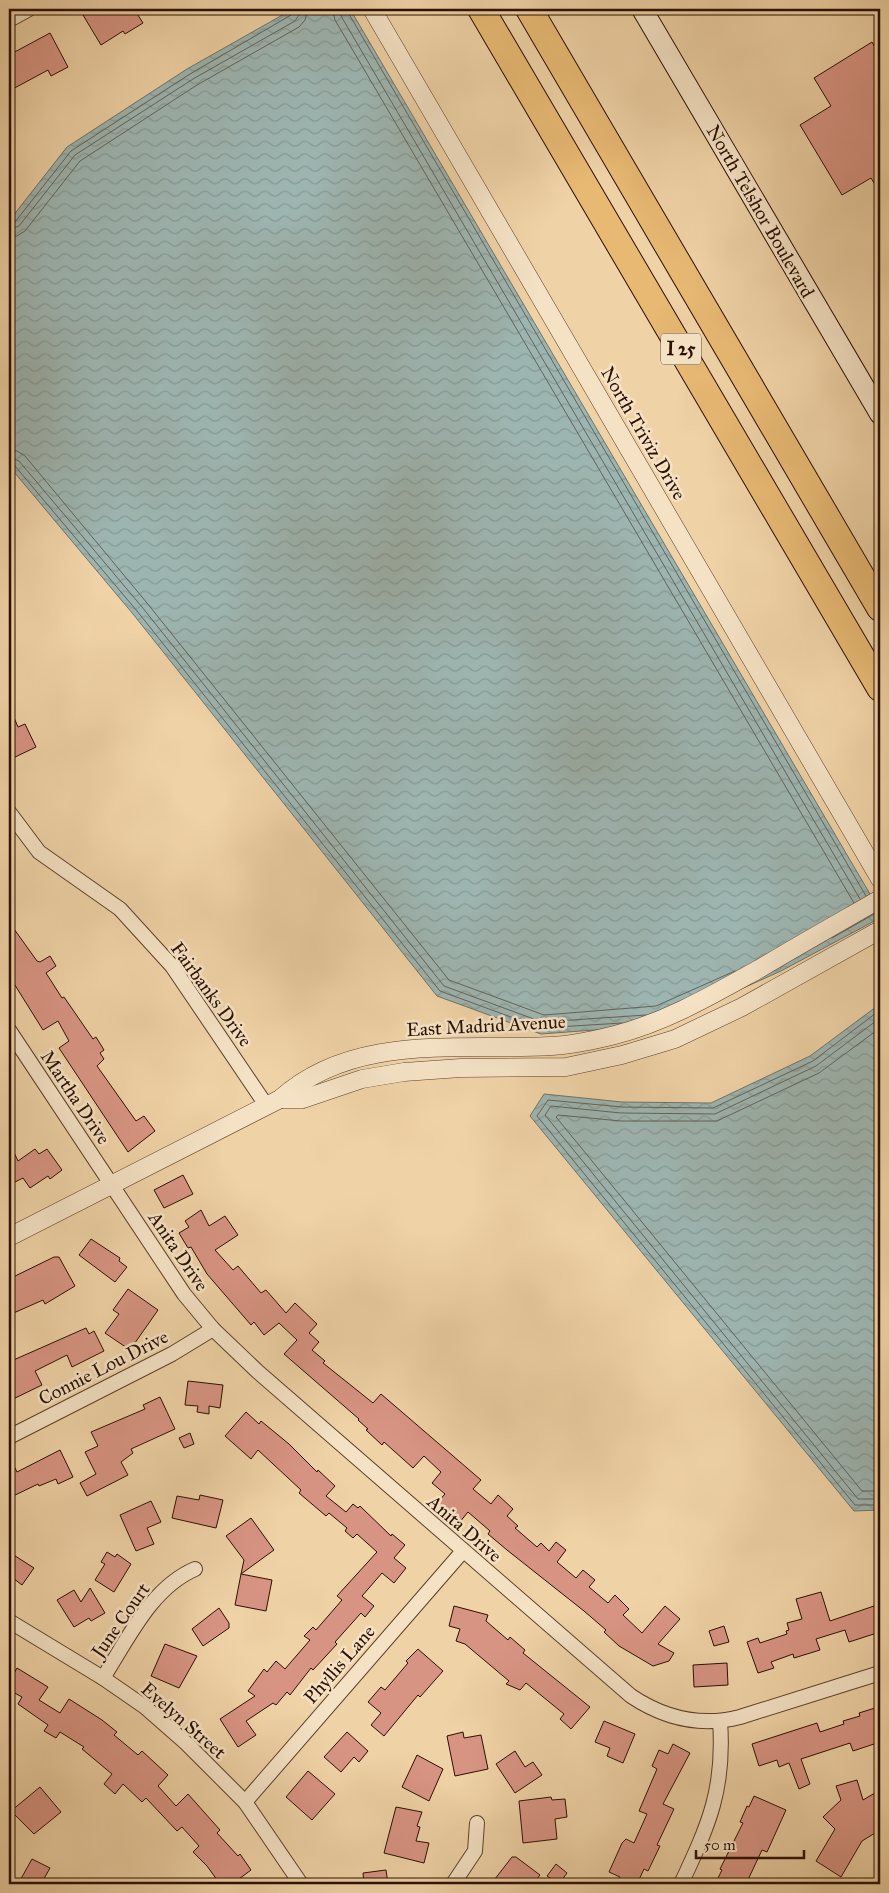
<svg xmlns="http://www.w3.org/2000/svg" width="889" height="1893" viewBox="0 0 889 1893" font-family="'IM FELL Great Primer',serif">
<style>
.water{fill:url(#water-waves);stroke:#6f736a}
.lines{fill:none;stroke-linecap:round;stroke-linejoin:round}
.shore{stroke:#646258;stroke-width:1}
.building{fill:#d89483;stroke:#2a0f00}
.minor-casing{stroke:#5b402a;stroke-width:16}
.tertiary-casing{stroke:#5b402a;stroke-width:19}
.secondary-casing{stroke:#2a0f00;stroke-width:22}
.motorway-casing{stroke:#2a0f00;stroke-width:28}
.minor{stroke:#f5e2c5;stroke-width:14}
.tertiary{stroke:#f5e2c5;stroke-width:18}
.secondary{stroke:#f5e2c5;stroke-width:20}
.motorway{stroke:#e8b973;stroke-width:26}
.labels{text-anchor:middle;stroke-width:5;stroke-linejoin:round;paint-order:stroke}
.shield{fill:#f5e2c5;stroke:#674e3b;stroke-width:1}
.shield-label{font-size:18px;font-weight:bold;fill:#2a0f00}
.street-label{font-size:19px;fill:#2a0f00;stroke:#f5e2c5}
</style>
<defs>
<pattern id="water-waves" width="16" height="10" patternUnits="userSpaceOnUse" patternTransform="scale(1.25)"><rect width="16" height="10" fill="#9db5b1"/><path d="M0 5q4-4 8 0t8 0" fill="none" stroke="#879a96"/></pattern>
</defs>
<rect width="100%" height="100%" fill="#efd2a6"/>
<filter id="stains"><feTurbulence type="fractalNoise" baseFrequency=".004" numOctaves="4"/><feColorMatrix values="0 0 0 0 .2 0 0 0 0 .09 0 0 0 0 .02 0 0 0 .5 -.17"/></filter>
<radialGradient id="worn" r=".72"><stop offset=".6" stop-color="#630" stop-opacity="0"/><stop offset="1" stop-color="#630" stop-opacity=".3"/></radialGradient>
<g class="water">
<polygon points="293,9 350,9 880,911 880,918 781,971 661,1025 541,1034 437,996 133,614 9,466 9,221 67,147 187,69"/>
<polygon points="880,1004 880,1510 854,1511 530,1116 544,1094 622,1102 711,1103 810,1056"/>
</g>
<g class="lines">
<g class="shore">
<polyline points="332,9 335,20 854,903"/>
<polyline points="340,9 341,16 860,899"/>
<polyline points="346,9 866,896"/>
<polyline points="9,224 15,222 71,151 190,74 291,15 294,9"/>
<polyline points="9,230 19,226 75,155 193,79 295,21 299,15 300,9"/>
<polyline points="9,237 17,236 25,231 80,161 197,85 299,27 305,20 308,9"/>
<polyline points="9,450 17,451 25,456 147,603 449,980 544,1015 656,1006 735,971"/>
<polyline points="9,457 19,461 142,607 444,986 542,1022 646,1015"/>
<polyline points="9,464 15,466 137,611 440,991 541,1028 622,1023"/>
<polyline points="832,938 876,913"/>
<polyline points="880,1010 813,1061 713,1108 622,1107 548,1100 537,1116 855,1505 880,1505"/>
<polyline points="880,1018 816,1066 715,1114 621,1113 551,1106 545,1115 858,1499 880,1499"/>
<polyline points="880,1028 819,1073 717,1121 621,1121 558,1115 556,1117 862,1491 880,1491"/>
</g>
</g>
<g class="building">
<polygon points="93,9 134,9 143,23 125,34 123,31 101,45 83,15"/>
<polygon points="50,33 68,67 51,76 48,70 9,91 9,55"/>
<polygon points="872,42 880,56 880,193 871,178 842,195 800,125 831,106 814,78"/>
<polygon points="9,706 18,727 25,724 36,747 9,760"/>
<polygon points="9,922 37,961 40,962 50,956 56,966 46,973 62,998 64,997 93,1039 96,1037 104,1050 100,1053 104,1059 97,1066 136,1121 144,1116 155,1131 128,1152 59,1048 69,1041 58,1021 43,1030 13,982 14,981 9,972"/>
<polygon points="9,1142 18,1161 35,1149 39,1154 47,1149 62,1170 50,1179 48,1176 30,1188 23,1178 9,1185"/>
<polygon points="183,1175 193,1194 164,1208 154,1190"/>
<polygon points="201,1210 209,1226 225,1216 238,1235 215,1250 233,1270 238,1266 261,1293 266,1290 286,1313 295,1303 317,1324 309,1333 319,1342 312,1350 325,1361 323,1363 373,1403 381,1394 481,1480 473,1489 491,1504 498,1495 513,1509 507,1516 518,1526 515,1528 537,1547 541,1543 549,1551 556,1542 566,1550 557,1562 576,1578 583,1570 595,1580 589,1587 608,1603 615,1595 629,1609 623,1615 642,1633 665,1606 680,1619 658,1644 674,1653 669,1661 653,1666 619,1646 604,1632 606,1630 584,1611 507,1550 488,1534 490,1531 468,1512 459,1523 436,1504 445,1494 432,1483 441,1472 424,1456 413,1468 384,1442 382,1445 366,1430 368,1429 358,1420 359,1419 284,1354 297,1340 279,1323 264,1335 254,1322 251,1325 207,1274 191,1247 188,1248 179,1233 189,1227 185,1221"/>
<polygon points="91,1239 120,1258 119,1261 127,1267 115,1282 79,1255"/>
<polygon points="54,1257 59,1257 75,1286 45,1304 43,1300 9,1315 9,1279"/>
<polygon points="128,1289 158,1310 130,1350 105,1333 119,1314 113,1310"/>
<polygon points="86,1328 89,1334 94,1331 104,1351 72,1367 67,1355 35,1371 42,1385 9,1401 9,1362"/>
<polygon points="188,1381 223,1385 220,1408 209,1406 209,1414 197,1412 198,1406 185,1405"/>
<polygon points="160,1397 175,1429 131,1449 133,1453 121,1462 128,1475 87,1496 80,1483 96,1474 85,1452 98,1446 91,1432 145,1409 143,1405"/>
<polygon points="246,1412 259,1424 261,1421 289,1444 317,1472 318,1470 335,1486 326,1496 346,1512 353,1504 358,1508 360,1506 391,1536 392,1534 405,1545 394,1558 406,1568 394,1583 382,1573 362,1596 374,1606 365,1617 361,1613 335,1642 337,1644 313,1670 311,1668 290,1695 287,1692 276,1705 273,1703 246,1721 256,1735 238,1747 220,1719 255,1696 248,1691 264,1669 267,1672 276,1661 285,1669 310,1640 304,1636 313,1627 316,1630 342,1600 337,1596 377,1552 357,1534 353,1538 345,1531 347,1528 329,1513 326,1516 299,1493 301,1490 258,1450 251,1459 225,1436"/>
<polygon points="190,1433 194,1444 184,1448 179,1438"/>
<polygon points="60,1450 73,1477 58,1484 56,1479 39,1486 38,1484 9,1498 9,1456 17,1472"/>
<polygon points="200,1495 223,1500 216,1528 172,1518 177,1496 199,1500"/>
<polygon points="151,1501 161,1522 147,1528 154,1544 136,1551 120,1515"/>
<polygon points="251,1518 274,1550 241,1574 244,1560 226,1536"/>
<polygon points="9,1552 34,1568 22,1585 9,1575"/>
<polygon points="107,1552 115,1557 117,1554 131,1564 114,1592 95,1580 105,1564 101,1562"/>
<polygon points="241,1574 272,1580 266,1611 235,1605"/>
<polygon points="90,1588 105,1613 91,1621 89,1618 74,1627 57,1600 74,1590 81,1602"/>
<polygon points="821,1592 830,1621 874,1606 880,1632 849,1642 845,1630 816,1639 820,1650 794,1658 793,1654 771,1662 774,1668 758,1673 747,1642 758,1638 760,1643 787,1634 786,1631 789,1630 787,1623 802,1619 796,1599"/>
<polygon points="454,1606 488,1615 486,1621 508,1640 510,1637 525,1650 523,1653 590,1707 571,1729 560,1719 564,1714 526,1683 520,1690 506,1684 509,1681 465,1644 456,1641 460,1629 449,1626"/>
<polygon points="219,1608 229,1623 229,1628 203,1646 192,1629"/>
<polygon points="724,1626 729,1642 714,1646 709,1631"/>
<polygon points="165,1644 197,1656 179,1688 151,1676"/>
<polygon points="418,1649 443,1671 420,1697 418,1695 384,1736 371,1725 381,1713 368,1702 381,1687 385,1690 408,1663 406,1661"/>
<polygon points="727,1663 728,1685 694,1687 693,1665"/>
<polygon points="17,1668 48,1687 39,1700 60,1713 69,1699 102,1720 117,1732 114,1735 138,1755 142,1751 168,1775 158,1786 176,1806 188,1794 220,1830 217,1833 238,1856 240,1854 251,1870 239,1879 243,1884 220,1884 207,1866 193,1852 199,1846 182,1827 177,1831 146,1798 142,1802 123,1784 115,1794 104,1784 112,1774 82,1749 84,1747 60,1732 56,1738 44,1731 48,1725 18,1704 22,1697 9,1690 9,1682"/>
<polygon points="875,1708 880,1724 880,1742 853,1751 850,1743 801,1759 810,1784 799,1789 789,1763 779,1767 777,1760 759,1766 752,1744 817,1723 820,1732 844,1724 843,1721 860,1716 859,1713"/>
<polygon points="604,1721 635,1734 623,1763 607,1756 610,1748 595,1742"/>
<polygon points="347,1732 368,1751 359,1762 354,1757 341,1772 324,1757"/>
<polygon points="463,1732 464,1738 481,1735 488,1769 455,1776 447,1736"/>
<polygon points="673,1744 690,1753 663,1804 674,1809 657,1845 660,1846 648,1871 644,1869 637,1884 616,1884 620,1877 609,1872 622,1843 626,1839 634,1843 647,1814 639,1811 657,1769 652,1766 659,1750 668,1754"/>
<polygon points="515,1751 525,1767 533,1762 542,1775 515,1793 496,1764"/>
<polygon points="417,1755 443,1769 429,1801 402,1787"/>
<polygon points="308,1771 335,1794 312,1820 286,1797"/>
<polygon points="857,1780 863,1800 880,1790 880,1830 862,1841 841,1877 816,1861 835,1829 823,1817 841,1800 836,1786"/>
<polygon points="40,1787 61,1812 34,1834 11,1811"/>
<polygon points="754,1796 786,1810 767,1852 762,1850 746,1884 715,1884 722,1870 720,1869 743,1823 740,1822 747,1806 749,1807"/>
<polygon points="551,1797 552,1800 565,1799 567,1817 555,1819 557,1839 523,1843 519,1801"/>
<polygon points="396,1807 422,1812 417,1826 420,1827 416,1841 429,1843 424,1863 384,1853"/>
<polygon points="512,1857 516,1857 540,1875 533,1884 491,1884"/>
<polygon points="32,1859 50,1868 41,1884 18,1884"/>
<polygon points="556,1864 567,1873 559,1884 547,1876"/>
<polygon points="386,1870 388,1884 364,1884 363,1873"/>
</g>
<g class="lines">
<defs>
<g id="minor">
<polyline points="9,20 29,9"/>
<polyline points="9,812 39,852 120,909 172,966 266,1105"/>
<path d="M9,1030L184,1294L213,1329L257,1371L631,1696C664,1718 701,1727 740,1717L880,1673"/>
<polyline points="9,1437 172,1354 213,1329"/>
<polyline points="9,1621 103,1678 145,1707 186,1743 245,1802 301,1884"/>
<path d="M103,1678C128,1639 151,1588 195,1569"/>
<polyline points="245,1802 463,1551"/>
<polyline points="453,1884 475,1851 477,1823"/>
<path d="M681,1884C709,1824 725,1789 720,1721"/>
</g>
<g id="tertiary">
<polyline points="372,9 880,879"/>
<polyline points="280,1099 303,1099 362,1079 404,1072 461,1068 566,1067 622,1055 675,1039 742,1007 880,930"/>
<path d="M9,1237L280,1099C354,1032 461,1051 552,1046C572,1045 595,1040 615,1035C668,1021 712,995 759,969C799,945 840,922 880,899"/>
</g>
<polyline id="secondary" points="642,9 880,414"/>
<g id="motorway">
<polyline points="481,9 880,688"/>
<polyline points="529,9 880,608"/>
</g>
</defs>
<use href="#minor" class="minor-casing"/>
<use href="#tertiary" class="tertiary-casing"/>
<use href="#secondary" class="secondary-casing"/>
<use href="#motorway" class="motorway-casing"/>
<use href="#minor" class="minor"/>
<use href="#tertiary" class="tertiary"/>
<use href="#secondary" class="secondary"/>
<use href="#motorway" class="motorway"/>
</g>
<g class="labels">
<rect class="shield" x="661" y="333.5" width="40" height="31" rx="4"/>
<g class="shield-label">
<text x="681" y="355">I 25</text>
</g>
<g class="street-label">
<text transform="translate(761 211) rotate(60)" y="7">North Telshor Boulevard</text>
<text transform="translate(644 433) rotate(60)" y="7">North Triviz Drive</text>
<text transform="translate(212 994) rotate(54)" y="7">Fairbanks Drive</text>
<text transform="translate(486 1025) rotate(-3)" y="7">East Madrid Avenue</text>
<text transform="translate(76 1097) rotate(56)" y="7">Martha Drive</text>
<text transform="translate(179 1251) rotate(56)" y="7">Anita Drive</text>
<text transform="translate(103 1367) rotate(-27)" y="7">Connie Lou Drive</text>
<text transform="translate(465 1528) rotate(41)" y="7">Anita Drive</text>
<text transform="translate(120 1620) rotate(-55)" y="7">June Court</text>
<text transform="translate(339 1664) rotate(-49)" y="7">Phyllis Lane</text>
<text transform="translate(184 1720) rotate(41)" y="7">Evelyn Street</text>
</g>
</g>
<rect width="889" height="1893" fill="none" stroke="#efd2a6" stroke-width="30"/>
<rect x="10" y="10" width="869" height="1873" fill="none" stroke="#2a0f00" stroke-width="2.5"/>
<rect x="15" y="15" width="859" height="1863" fill="none" stroke="#2a0f00"/>
<path d="M696 1850v8h108v-8" fill="none" stroke="#2a0f00" stroke-width="2.5"/>
<text x="704" y="1850" font-size="15" fill="#2a0f00" stroke="#f5e2c5" stroke-width="4" paint-order="stroke">50 m</text>
<rect width="100%" height="100%" filter="url(#stains)"/>
<rect width="100%" height="100%" fill="url(#worn)"/>
</svg>
